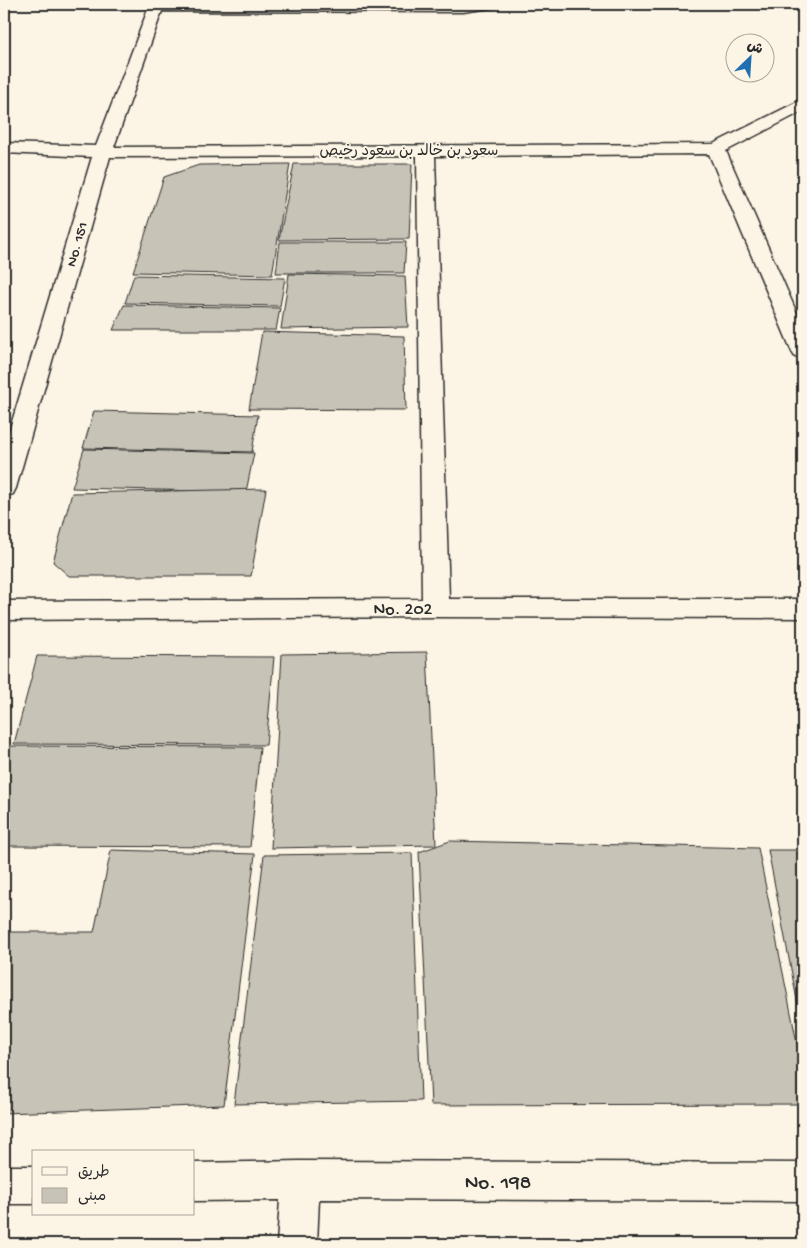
<svg xmlns="http://www.w3.org/2000/svg" width="807" height="1248" viewBox="0 0 807 1248" font-family="'Gochi Hand','Playpen Sans Arabic',sans-serif">
<style>
.building{fill:#c8c3b7;stroke:#2b2b2b}
.lines{fill:none;stroke-linecap:round;stroke-linejoin:round}
.minor-casing{stroke:#2b2b2b;stroke-width:3}
.minor{fill:#fcf5e5;fill-rule:evenodd}
.labels{text-anchor:middle;stroke-width:4;stroke-linejoin:round;paint-order:stroke}
.far-street-label{font-size:15px;fill:#2b2b2b;stroke:#fcf5e5}
.street-label{font-size:18px;fill:#2b2b2b;stroke:#fcf5e5}
.near-street-label{font-size:21px;fill:#2b2b2b;stroke:#fcf5e5}
</style>
<rect width="100%" height="100%" fill="#fcf5e5"/>
<filter id="ink" filterUnits="userSpaceOnUse"><feTurbulence type="fractalNoise" baseFrequency=".02" numOctaves="2"/><feDisplacementMap in="SourceGraphic" scale="10" xChannelSelector="R" yChannelSelector="G"/><feConvolveMatrix kernelMatrix="1 2 1 2 8 2 1 2 1" color-interpolation-filters="sRGB"/></filter>
<g filter="url(#ink)">
<g class="building">
<polygon points="290,164 272,275 133,272 164,177 199,165"/>
<polygon points="294,164 412,164 409,239 279,240"/>
<polygon points="280,242 406,242 404,273 276,273"/>
<polygon points="289,274 405,276 408,327 281,329"/>
<polygon points="134,275 285,278 280,306 125,303"/>
<polygon points="124,305 280,308 276,330 113,330"/>
<polygon points="262,332 404,336 406,410 249,409"/>
<polygon points="94,411 258,415 252,452 83,448"/>
<polygon points="84,449 254,453 246,492 72,488"/>
<polygon points="266,489 251,576 69,576 53,562 72,493"/>
<polygon points="427,652 436,845 271,848 282,654"/>
<polygon points="37,656 274,657 266,745 14,744"/>
<polygon points="7,746 260,747 250,847 4,846 4,759"/>
<polygon points="450,841 758,848 803,1073 803,1104 431,1105 419,852"/>
<polygon points="111,850 255,854 224,1105 4,1113 4,932 94,932"/>
<polygon points="768,850 803,850 803,1031"/>
<polygon points="412,853 421,1101 234,1104 264,855"/>
</g>
<g class="lines">
<defs>
<g id="minor">
<polygon points="150,4 500,4 497,7 463,12 162,11 114,147 713,144 803,99 803,111 726,151 803,327 803,359 795,357 792,352 709,154 435,156 449,599 803,599 803,618 436,617 4,620 4,601 422,599 417,156 110,157 16,488 13,494 4,496 4,448 92,157 4,153 4,143 96,146"/>
<polygon points="300,1161 803,1163 803,1201 319,1199 317,1244 277,1244 280,1200 194,1201 194,1163"/>
<rect x="4" y="1166" width="30" height="38"/>
</g>
</defs>
<use href="#minor" class="minor-casing"/>
<use href="#minor" class="minor"/>
</g>
</g>
<g class="labels">
<g class="far-street-label">
<text x="409" y="155">سعود بن خالد بن سعود رخيص</text>
<text transform="translate(76 244) rotate(-74)" y="5">No. 151</text>
</g>
<g class="street-label">
<text x="403" y="614">No. 202</text>
</g>
<g class="near-street-label">
<text x="498" y="1188">No. 198</text>
</g>
</g>
<rect width="807" height="1248" fill="none" stroke="#fcf5e5" stroke-width="20"/>
<rect x="10" y="10" width="787" height="1228" fill="none" stroke="#2b2b2b" stroke-width="2" filter="url(#ink)"/>
<rect x="32" y="1150" width="162" height="65" fill="#fcf5e5" stroke="#a8a49b"/>
<rect x="42" y="1167" width="25" height="8" fill="#fcf5e5" stroke="#a8a49b"/>
<text x="78" y="1176" font-size="15" fill="#2b2b2b">طريق</text>
<rect x="42" y="1188" width="25" height="15" fill="#c8c3b7" stroke="#a8a49b"/>
<text x="78" y="1200" font-size="15" fill="#2b2b2b">مبنى</text>
<g transform="translate(750 58) rotate(25)"><circle r="24" fill="#fcf5e5" stroke="#a8a49b"/>
<path d="M0-4L9 19L0 12L-9 19Z" fill="#1f6fb2"/>
<text y="-8" font-size="14" font-weight="bold" text-anchor="middle" fill="#2b2b2b">ش</text>
</g>
</svg>
